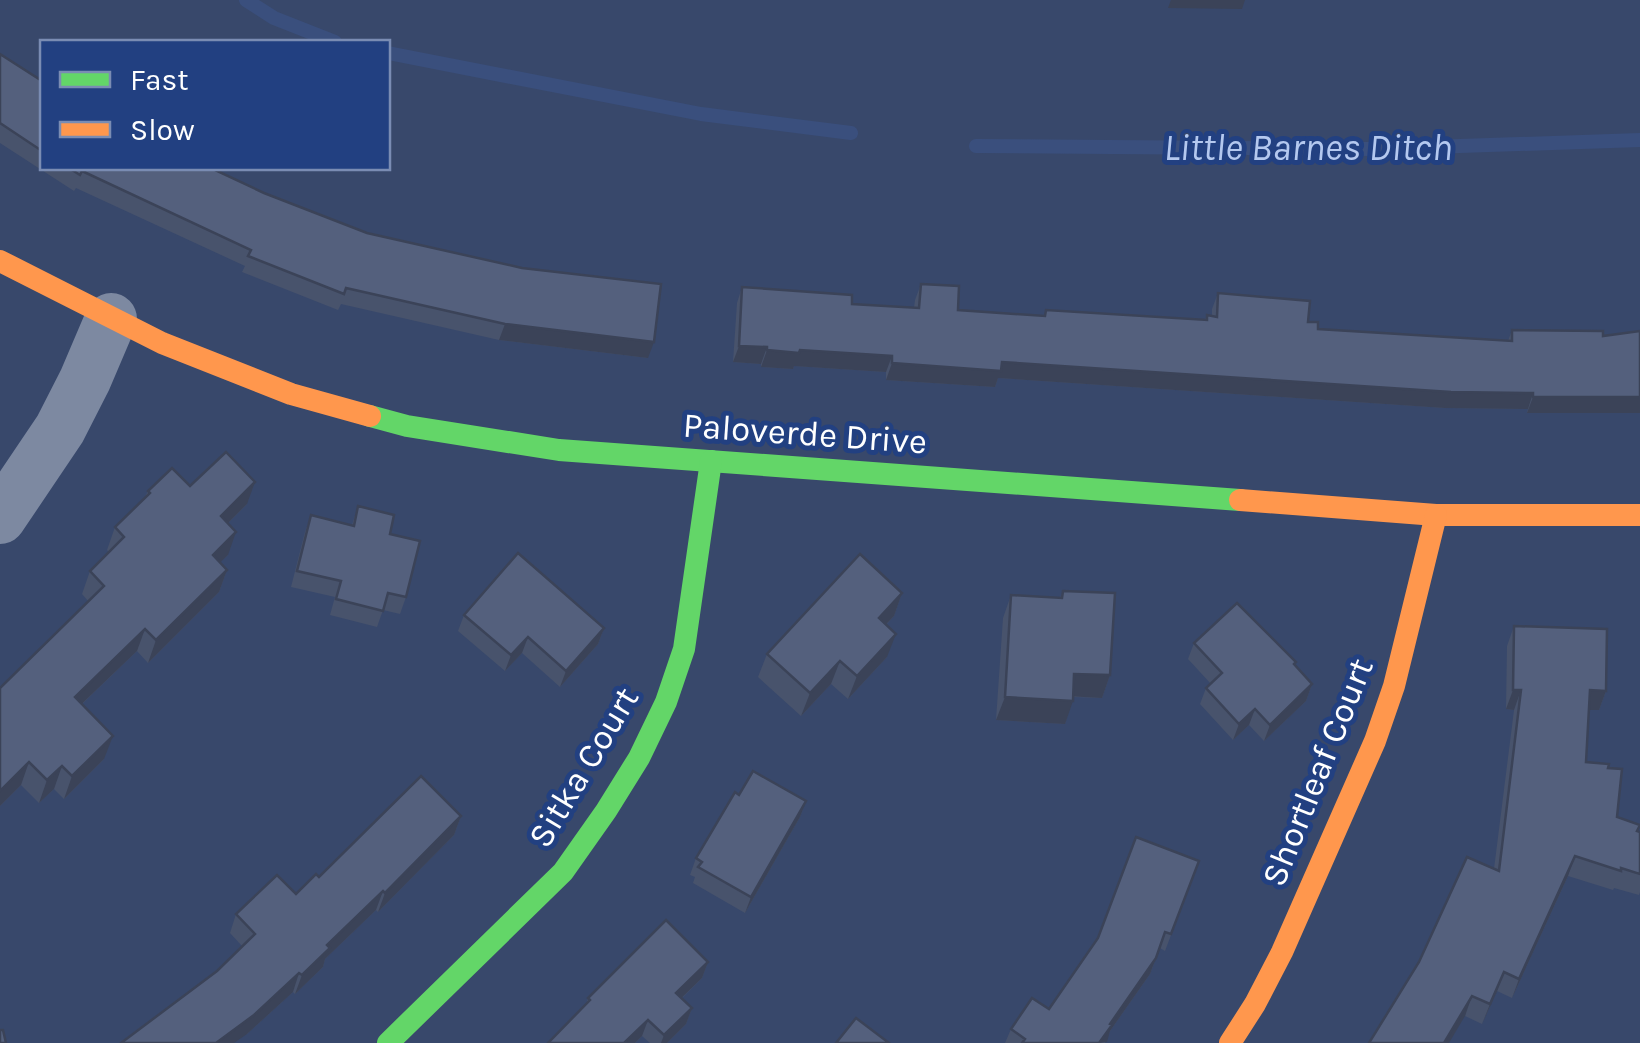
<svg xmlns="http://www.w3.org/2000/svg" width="1640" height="1043" viewBox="0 0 1640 1043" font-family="Karla,sans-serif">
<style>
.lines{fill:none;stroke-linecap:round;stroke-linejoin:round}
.stream{stroke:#3a4f7d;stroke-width:14}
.street{stroke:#7d89a1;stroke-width:52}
.fast{stroke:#63d668;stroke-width:22}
.slow{stroke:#ff974d;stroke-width:22}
.wall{fill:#48536c}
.shaded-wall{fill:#3b4358}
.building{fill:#54607d;stroke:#3b4358;stroke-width:2.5}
.labels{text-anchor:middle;stroke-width:10;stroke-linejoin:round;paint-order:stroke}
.street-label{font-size:35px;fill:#fff;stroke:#224081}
.water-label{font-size:38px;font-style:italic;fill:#b4c8ef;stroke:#224081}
</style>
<rect width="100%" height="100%" fill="#38486b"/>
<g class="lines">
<g class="stream">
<polyline points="246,0 274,18 335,42"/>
<polyline points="388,53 701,114 851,133"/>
<polyline points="976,146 1372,149 1640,140"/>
</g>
<polyline class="street" points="0,518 60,429 85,380 111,319"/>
<g class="fast">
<polyline points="370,416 407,426 559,450 1240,500"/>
<polyline points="388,1043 563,872 606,811 639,758 666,702 684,649 711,461"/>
</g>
<g class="slow">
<polyline points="0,261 162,343 291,394 370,416"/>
<polyline points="1240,500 1436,515 1640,515"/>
<polyline points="1230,1043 1255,1004 1282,952 1375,741 1394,686 1436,515"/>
</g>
</g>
<g class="wall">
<polygon points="0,54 42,81 42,168 211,168 264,193 648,358 499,340 341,304 338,310 242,272 245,266 76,188 74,191 0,143"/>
<polygon points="921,284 958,310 1044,316 1046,310 1205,320 1207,315 1212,316 1212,309 1218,293 1308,322 1318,329 1508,341 1512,330 1603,331 1527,413 1528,409 1445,408 998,378 995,387 886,380 886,372 794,366 793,369 761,367 761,364 733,362 737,303 742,287 852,304 914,308 915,300"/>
<polygon points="190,486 247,504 228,523 228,555 220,562 227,570 219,592 148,663 137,651 82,704 104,759 64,799 54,789 39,803 21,785 0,806 0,688 89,602 82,594 90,571 109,552 107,550 115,527 145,497 148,491"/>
<polygon points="358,506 390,534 406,597 400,614 383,610 377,627 330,615 335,597 291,587 305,532 311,515 352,525"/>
<polygon points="1063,591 1110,675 1102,698 1073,697 1065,724 996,720 1003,618 1011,595 1060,598"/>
<polygon points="902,593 894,616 886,625 887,657 848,699 831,684 801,716 758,677 767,654"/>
<polygon points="464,615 604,628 598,644 560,687 522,653 505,671 458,631"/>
<polygon points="1514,626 1606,691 1599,710 1589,710 1586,762 1608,768 1617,817 1640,832 1640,892 1639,895 1614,888 1613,890 1568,876 1512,998 1497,991 1482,1024 1465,1016 1494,869 1514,710 1506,709 1507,646"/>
<polygon points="1194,643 1296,662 1295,665 1312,684 1306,701 1264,741 1249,725 1233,740 1200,704 1206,688 1211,684 1188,659"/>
<polygon points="739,795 806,801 800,817 745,913 693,883 695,877 690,875 696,858"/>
<polygon points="461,816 454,835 378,912 376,910 325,959 323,967 295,994 293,992 247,1034 217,971 242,946 230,933 236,914 296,894 319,877"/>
<polygon points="1199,861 1165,951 1160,948 1150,974 1110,1031 1105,1043 1005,1043 1011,1029 1049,1009"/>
<polygon points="708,962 702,978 682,998 692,1008 686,1024 667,1043 650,1043 642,1036 635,1043 548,1043 586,1005 588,998"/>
</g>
<g class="shaded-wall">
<polygon points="1171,0 1245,0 1242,9 1168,8"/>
<polygon points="505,324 654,342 648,358 499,340"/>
<polygon points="739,346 767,347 761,364 733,362"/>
<polygon points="767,350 800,350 892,356 886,372 794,366 793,369 761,367"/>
<polygon points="1002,362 1533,393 1528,409 1445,408 998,378 995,387 886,380 892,363"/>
<polygon points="1533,397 1640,397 1640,413 1527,413"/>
<polygon points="255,482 247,504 212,539 221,516"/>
<polygon points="236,532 228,555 205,577 213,555"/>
<polygon points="227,570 219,592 148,663 156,640"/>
<polygon points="902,593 894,616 870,641 879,618"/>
<polygon points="604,628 598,644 560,687 566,671"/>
<polygon points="145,629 137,651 66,719 75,697"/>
<polygon points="896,634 887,657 848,699 857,676"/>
<polygon points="528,637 522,653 505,671 511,655"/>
<polygon points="840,661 831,684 801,716 810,693"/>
<polygon points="1074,674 1110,675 1102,698 1066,696"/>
<polygon points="1312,684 1306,701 1264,741 1270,725"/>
<polygon points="1513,690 1521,690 1514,710 1506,709"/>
<polygon points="1590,690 1606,691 1599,710 1583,710"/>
<polygon points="1005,697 1073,701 1065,724 996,720"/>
<polygon points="1255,709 1249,725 1233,740 1239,724"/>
<polygon points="113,736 104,759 64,799 72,776"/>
<polygon points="29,762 21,785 0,806 0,791"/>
<polygon points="62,766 54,789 39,803 47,780"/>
<polygon points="806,801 800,817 745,913 751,897"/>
<polygon points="461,816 454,835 378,912 385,893"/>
<polygon points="1575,856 1568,876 1512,998 1519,979"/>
<polygon points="383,891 376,910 325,959 323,967 295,994 302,975 327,945"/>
<polygon points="1156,958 1150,974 1110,1031 1107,1042 1099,1043 1110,1024"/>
<polygon points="708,962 702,978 670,1009 676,993"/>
<polygon points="1504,972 1497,991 1482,1024 1490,1004"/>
<polygon points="299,973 293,992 247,1034 234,1043 216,1043"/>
<polygon points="1472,996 1465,1016 1449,1043 1444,1043"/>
<polygon points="692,1008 686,1024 667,1043 661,1043 664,1035"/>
<polygon points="648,1020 642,1036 635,1043 624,1043"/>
</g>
<g class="building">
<polygon points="0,54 42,81 42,151 0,123"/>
<polygon points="69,168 211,168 264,193 367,233 522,268 661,284 654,342 505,324 346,288 344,294 248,256 251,250 82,171 80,175"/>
<polygon points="921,284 959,286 958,310 1045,316 1046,310 1207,320 1207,315 1217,317 1218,293 1310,301 1308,322 1318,322 1318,329 1512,341 1512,330 1603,331 1603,336 1640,331 1640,397 1533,397 1533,393 1451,392 1002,362 1001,371 892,363 892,356 800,350 799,353 767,350 767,347 739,346 742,287 852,295 852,304 919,308"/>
<polygon points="226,452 255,482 221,516 236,532 213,555 227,570 156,640 145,629 75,697 113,736 72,776 62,766 47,780 29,762 0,791 0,688 104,586 90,571 124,537 115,527 150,493 148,491 172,468 190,486"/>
<polygon points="358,506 394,515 390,534 420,541 406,597 388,593 383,611 336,599 341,581 297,571 311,515 354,526"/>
<polygon points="518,553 604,628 566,671 528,637 511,655 464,615"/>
<polygon points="860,554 902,593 879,618 896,634 857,676 840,661 810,693 767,654"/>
<polygon points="1063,591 1115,593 1110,675 1074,674 1073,701 1005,697 1011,595 1062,598"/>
<polygon points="1237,603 1296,662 1294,664 1312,684 1270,725 1255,709 1239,724 1206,688 1222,673 1194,643"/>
<polygon points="1514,626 1607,629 1606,691 1590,690 1586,762 1609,764 1608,768 1622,769 1617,817 1640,825 1637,831 1640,832 1640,874 1621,868 1621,871 1575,856 1519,979 1504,972 1490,1004 1472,996 1444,1043 1369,1043 1419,962 1467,857 1499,871 1521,690 1513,690"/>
<polygon points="753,771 806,801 751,897 698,867 702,862 696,858 735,792 739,795"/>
<polygon points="421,776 461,816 385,893 383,891 327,945 330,948 302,975 299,973 254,1015 216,1043 121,1043 217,971 255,934 236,914 277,875 296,894 316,874 319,877"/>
<polygon points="1136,837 1199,861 1171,934 1165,932 1156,958 1110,1024 1112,1025 1099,1043 1022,1043 1025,1039 1011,1029 1032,998 1049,1009 1098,938"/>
<polygon points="666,920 708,962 676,993 692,1008 664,1035 648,1020 624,1043 548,1043 590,1000 588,998"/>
<polygon points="856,1018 889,1043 836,1043"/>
<polygon points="0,1030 3,1030 6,1043 0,1043"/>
</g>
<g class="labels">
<g class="street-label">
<text transform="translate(805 433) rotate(4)" y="12">Paloverde Drive</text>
<text transform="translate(583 767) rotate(-59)" y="12">Sitka Court</text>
<text transform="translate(1317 772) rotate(-68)" y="12">Shortleaf Court</text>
</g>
<g class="water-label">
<text x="1308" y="160">Little Barnes Ditch</text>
</g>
</g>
<rect x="40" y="40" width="350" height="130" fill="#224081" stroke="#7a8cb3" stroke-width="2.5"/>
<rect x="60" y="72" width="50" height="15" fill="#63d668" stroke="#7a8cb3" stroke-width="2.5"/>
<text x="130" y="90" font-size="30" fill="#ffffff">Fast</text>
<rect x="60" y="122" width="50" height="15" fill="#ff974d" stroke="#7a8cb3" stroke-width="2.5"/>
<text x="130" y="140" font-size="30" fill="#ffffff">Slow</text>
</svg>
